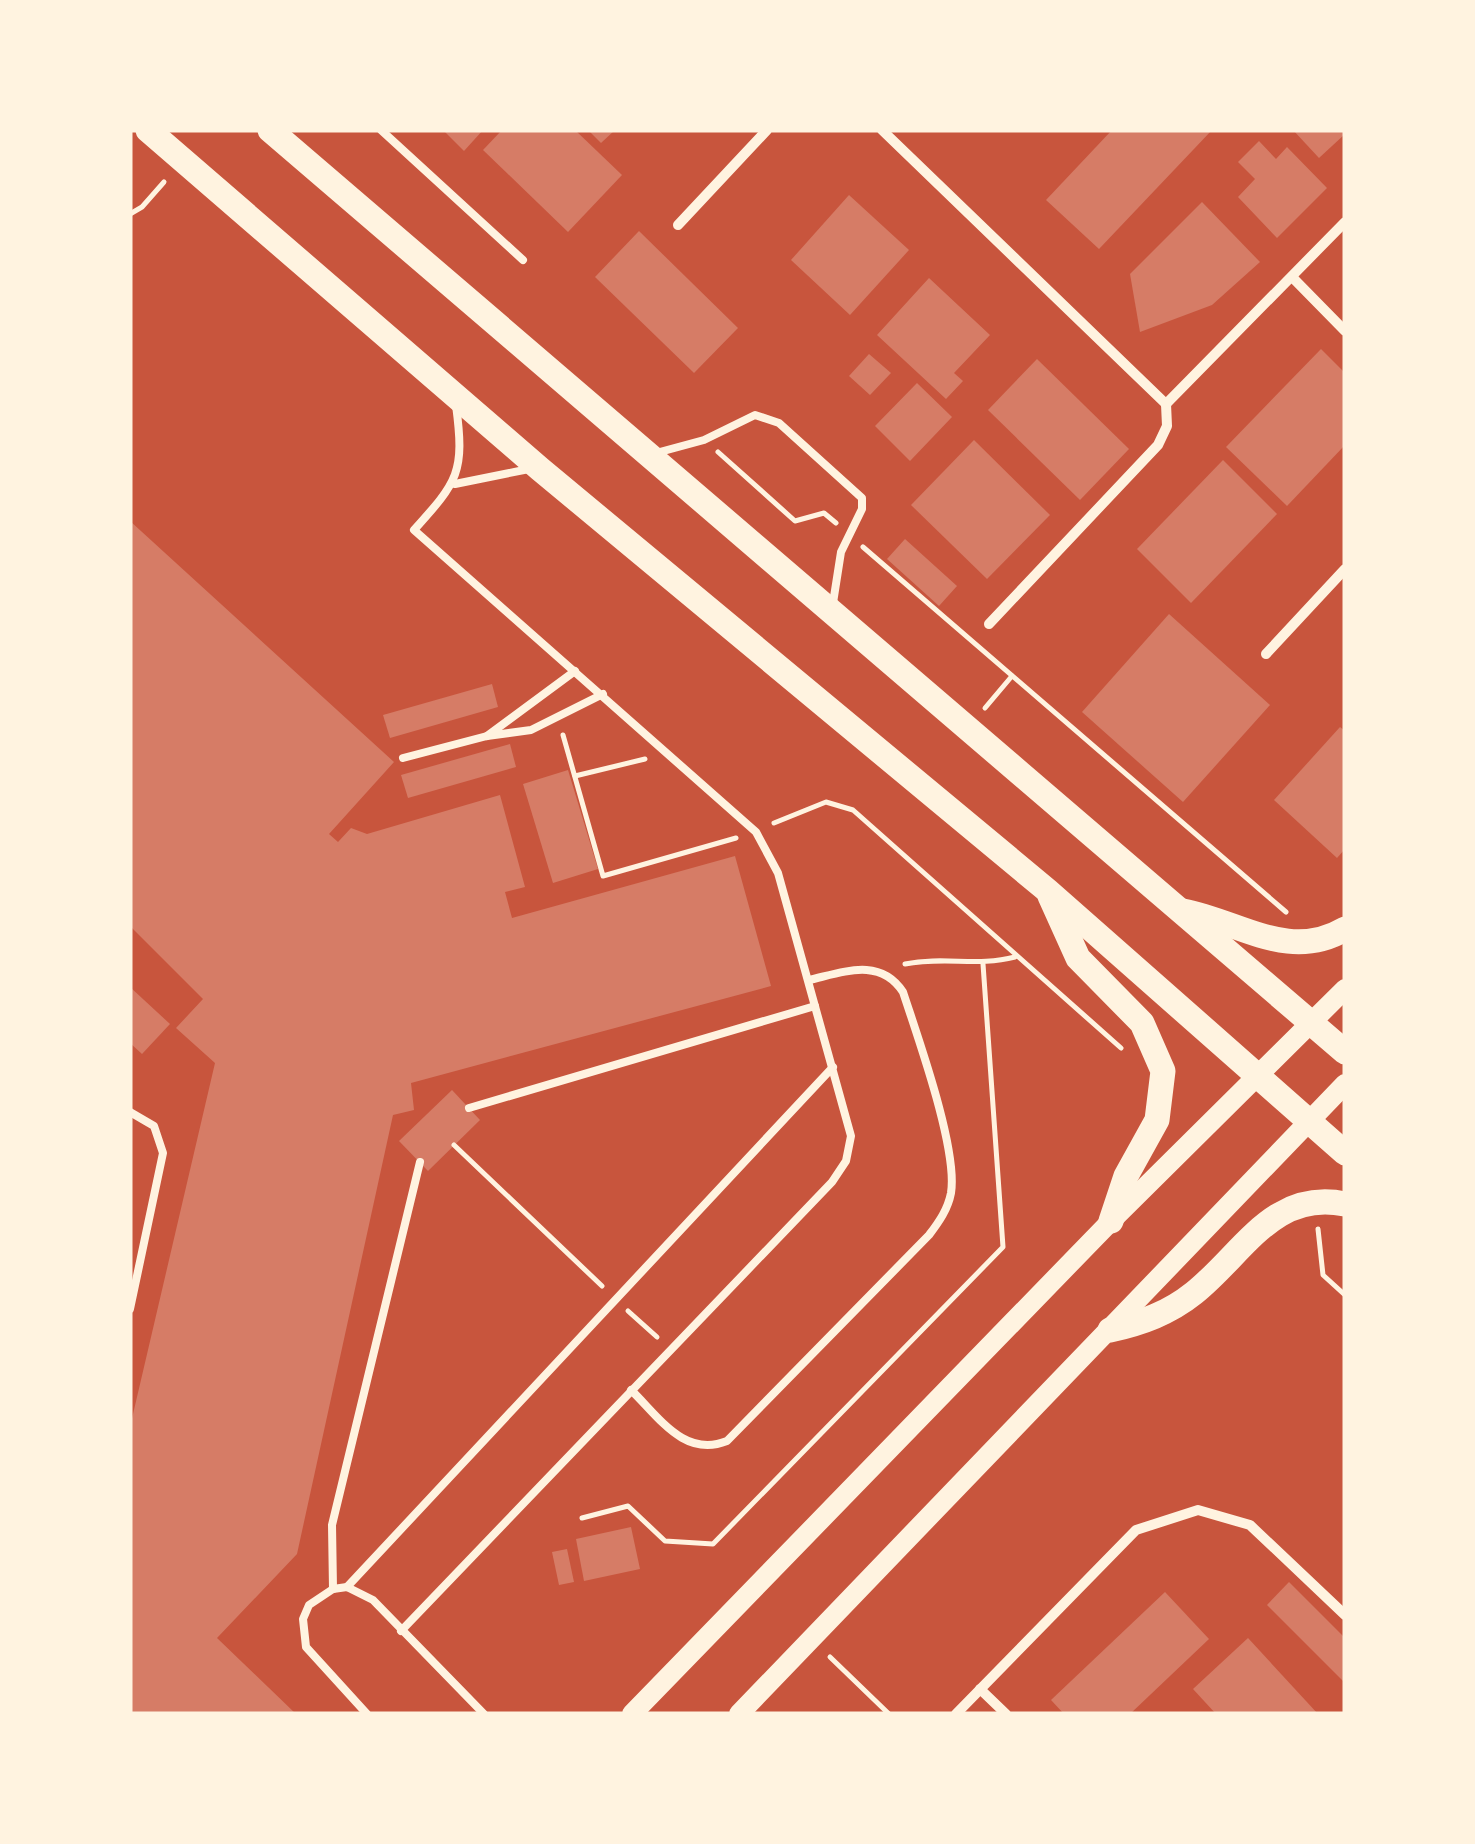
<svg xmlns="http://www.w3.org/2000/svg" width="1475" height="1844" viewBox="0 0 1475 1844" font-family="'Zilla Slab',serif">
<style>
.building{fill:#d67c66}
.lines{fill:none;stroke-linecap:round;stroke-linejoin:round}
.path{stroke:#fff3e0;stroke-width:5}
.service{stroke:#fff3e0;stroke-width:8}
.minor{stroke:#fff3e0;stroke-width:10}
.secondary{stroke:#fff3e0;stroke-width:20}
.primary{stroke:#fff3e0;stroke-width:25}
</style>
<rect width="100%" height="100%" fill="#c8553d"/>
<g class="building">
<polygon points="443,130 483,130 464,151"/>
<polygon points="502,130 575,130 622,175 568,232 483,150"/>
<polygon points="588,130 615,130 601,143"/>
<polygon points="1112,130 1212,130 1099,249 1046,200"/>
<polygon points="1293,130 1345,130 1345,134 1319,158"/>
<polygon points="1259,141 1276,159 1287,147 1327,188 1277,238 1238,197 1255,179 1238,162"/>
<polygon points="849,195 909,250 850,315 791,260"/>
<polygon points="1202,202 1260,262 1212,305 1140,332 1130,274"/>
<polygon points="639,231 738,328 694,373 595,277"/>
<polygon points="929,278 990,335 954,373 963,381 946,399 877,335"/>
<polygon points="1321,349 1345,373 1345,445 1287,506 1226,447"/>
<polygon points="869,354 891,373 870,395 849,376"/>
<polygon points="1037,359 1129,449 1080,500 988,410"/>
<polygon points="917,383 952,417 910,461 875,426"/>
<polygon points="974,440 1050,515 987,579 911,505"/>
<polygon points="1223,460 1277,514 1191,603 1137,549"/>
<polygon points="130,521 394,762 329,834 338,842 351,828 367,834 500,795 525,887 505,892 512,918 735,856 771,986 411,1083 414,1110 393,1115 297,1554 217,1638 296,1714 130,1714 130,1427 215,1063 176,1028 203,999 130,926"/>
<polygon points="905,539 957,586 939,606 887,559"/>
<polygon points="1169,614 1270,705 1183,802 1082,712"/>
<polygon points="492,684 498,707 390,738 383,715"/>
<polygon points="1340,727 1345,731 1345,849 1337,858 1274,800"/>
<polygon points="510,744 516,767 408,798 401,775"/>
<polygon points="568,770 598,869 553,883 523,784"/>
<polygon points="130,987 170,1024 142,1054 130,1043"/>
<polygon points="452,1090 480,1120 428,1171 399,1141"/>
<polygon points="631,1527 640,1569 584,1581 576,1539"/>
<polygon points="567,1549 574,1582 559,1585 552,1552"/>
<polygon points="1289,1582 1345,1638 1345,1683 1267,1605"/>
<polygon points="1165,1592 1209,1639 1130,1714 1064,1714 1051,1700"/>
<polygon points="1248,1638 1318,1714 1216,1714 1193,1689"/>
</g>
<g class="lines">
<g class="path">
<polyline points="130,214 142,207 164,182"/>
<polyline points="718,452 795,521 824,513 836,523"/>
<polyline points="863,547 1286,912"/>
<polyline points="985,708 1012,676"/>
<polyline points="563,735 603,876 736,838"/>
<polyline points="575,776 645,759"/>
<polyline points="774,823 826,802 853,810 1121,1048"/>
<path d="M905,964C945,956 977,967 1015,957"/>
<polyline points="454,1145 602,1286"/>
<polyline points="1318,1229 1323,1275 1345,1295"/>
<polyline points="628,1311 657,1337"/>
<polyline points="582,1518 628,1506 665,1541 713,1544 1003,1247 983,964"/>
<polyline points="830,1657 889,1714"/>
</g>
<g class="service">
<polyline points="381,130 523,260"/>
<polyline points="656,453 704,440 755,415 779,423 862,498 862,509 841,552 833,603"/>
<polyline points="455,484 529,469"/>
<polyline points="487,736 575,671"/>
<polyline points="403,758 487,736 531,730 603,694"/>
<polyline points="469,1108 815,1006"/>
<polyline points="130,1112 154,1126 163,1153 130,1309"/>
<path d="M631,1390C659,1417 684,1458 727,1441L929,1235C939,1222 948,1209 951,1193C958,1149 918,1038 903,992C880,957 844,972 809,980"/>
<polyline points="347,1587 833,1067"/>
<polyline points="333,1589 332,1525 420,1162"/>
<path d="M401,1631L832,1182L846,1161L851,1136L778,873L756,832L414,530C458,481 465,473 456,405"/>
<polyline points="367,1714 306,1647 303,1619 309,1605 333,1589 347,1587 373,1600 484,1714"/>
</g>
<g class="minor">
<polyline points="882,130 1166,404"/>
<polyline points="678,225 767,130"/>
<polyline points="1293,278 1345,331"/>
<polyline points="1166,404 1345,222"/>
<polyline points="989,624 1158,445 1167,426 1166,404"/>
<polyline points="1266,654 1345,569"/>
<polyline points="980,1689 1006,1714"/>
<polyline points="956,1714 1136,1530 1198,1510 1250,1525 1345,1615"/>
</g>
<g class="secondary">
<polyline points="632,1714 1111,1221 1345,989"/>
<polyline points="739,1714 1345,1084"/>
</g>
<g class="primary">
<polyline points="148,130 540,469 1048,891 1345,1153"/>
<polyline points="270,130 1345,1052"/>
<polyline points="1050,896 1078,958 1142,1023 1163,1071 1157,1120 1126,1176 1111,1221"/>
<path d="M1183,911C1240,922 1289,962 1345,929"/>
<path d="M1110,1330C1142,1323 1169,1313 1194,1293C1243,1254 1273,1189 1345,1204"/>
</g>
</g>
<rect width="1475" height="1844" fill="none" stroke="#fff3e0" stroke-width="265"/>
</svg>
